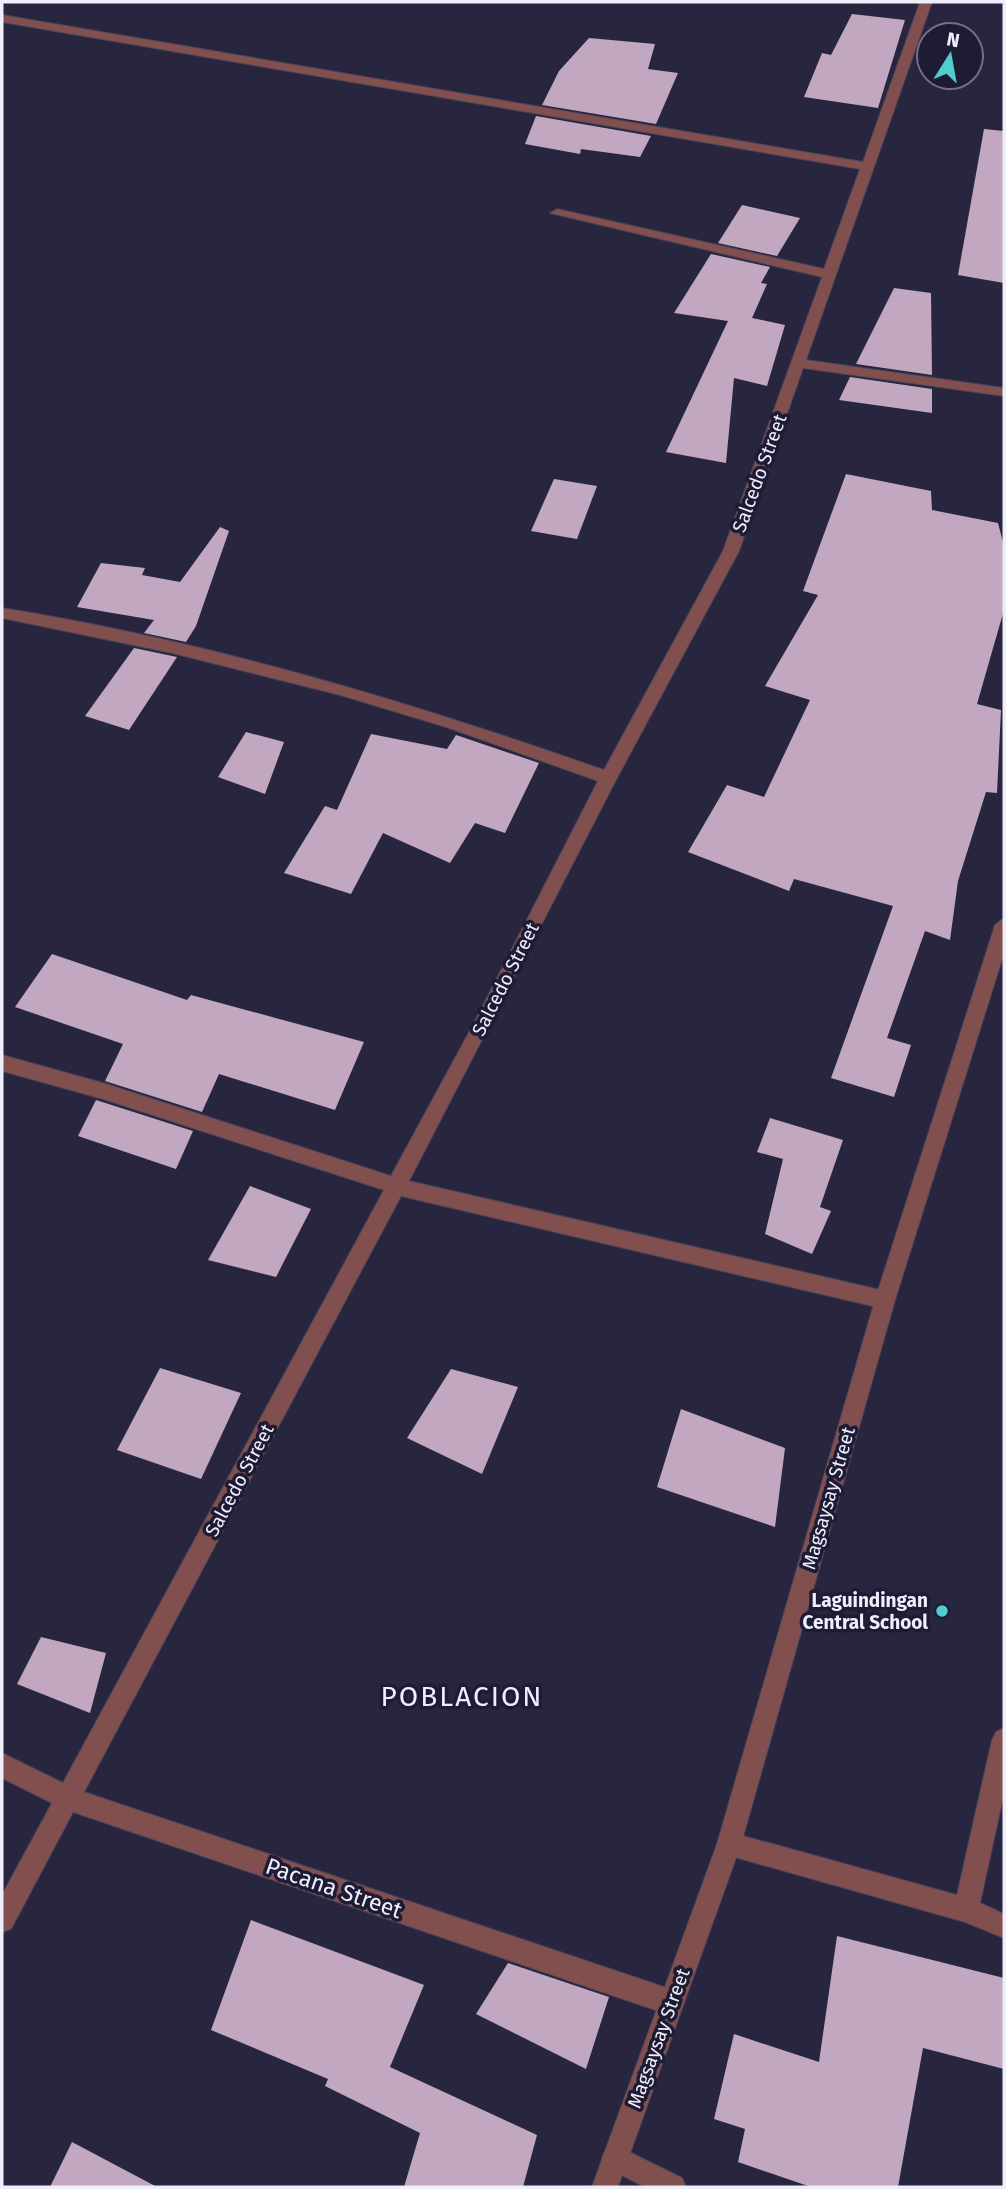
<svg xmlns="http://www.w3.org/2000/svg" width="1006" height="2189" viewBox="0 0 1006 2189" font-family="'Fira Sans',sans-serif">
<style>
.building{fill:#c2a7c0}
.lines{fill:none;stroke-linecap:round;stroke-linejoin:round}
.service-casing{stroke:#444259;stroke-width:2}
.minor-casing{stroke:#444259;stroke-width:2}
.tertiary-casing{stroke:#444259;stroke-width:2}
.service{fill:#814f4e;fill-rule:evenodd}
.minor{fill:#814f4e;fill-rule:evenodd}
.tertiary{fill:#814f4e;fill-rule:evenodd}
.poi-dot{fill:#52cdce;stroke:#1e1c34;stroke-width:2.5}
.labels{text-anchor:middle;stroke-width:7;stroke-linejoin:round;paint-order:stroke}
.street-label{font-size:19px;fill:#efeefc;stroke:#1e1c34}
.poi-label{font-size:19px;font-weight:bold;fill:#efeefc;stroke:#1e1c34;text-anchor:end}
.near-street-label{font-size:23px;fill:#efeefc;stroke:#1e1c34}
.near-quarter-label{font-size:28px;letter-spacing:2px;fill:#efeefc;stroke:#1e1c34}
</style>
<rect width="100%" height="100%" fill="#28263f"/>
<g class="building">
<polygon points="852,14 905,20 878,108 804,97 822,53 831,55"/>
<polygon points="589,38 655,44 648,69 678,73 656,124 542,105 559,71"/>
<polygon points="536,116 651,136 640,157 581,149 580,154 525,144"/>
<polygon points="984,129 1004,131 1004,283 958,275"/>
<polygon points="742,205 800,218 777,256 718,243"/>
<polygon points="711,254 770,267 761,283 767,284 752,318 785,325 767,386 734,378 726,463 666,452 728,321 674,313"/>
<polygon points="894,288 931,293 932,375 856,364"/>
<polygon points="850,377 932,389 932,413 839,400"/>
<polygon points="846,474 931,491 932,510 998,523 1004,546 1004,610 977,704 1001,710 997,793 986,792 958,881 950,940 925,931 887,1038 911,1045 894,1097 831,1078 893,906 794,879 789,891 688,852 727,785 764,797 810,700 765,686 818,595 803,591"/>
<polygon points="554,479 597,486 577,539 531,531"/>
<polygon points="220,527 229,531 196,626 186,642 144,633 154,620 77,607 101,563 145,568 142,575 180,582"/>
<polygon points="134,648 177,657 129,730 85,716"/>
<polygon points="246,732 284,742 265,794 218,777"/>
<polygon points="371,734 447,749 456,735 539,763 505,833 475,823 450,863 383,833 351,894 284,873 325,806 337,810"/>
<polygon points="52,954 187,1000 191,995 364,1042 335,1110 219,1074 202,1112 105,1081 123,1044 15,1007"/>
<polygon points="96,1100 193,1131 176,1169 78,1136"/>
<polygon points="770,1118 843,1140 820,1207 831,1211 812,1254 765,1234 783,1159 757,1152"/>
<polygon points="250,1186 311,1209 276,1277 208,1260"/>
<polygon points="160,1368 241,1393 201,1479 117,1450"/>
<polygon points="451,1369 518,1387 482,1474 407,1438"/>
<polygon points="681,1409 785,1448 775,1527 657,1487"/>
<polygon points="41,1637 106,1653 90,1713 17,1684"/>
<polygon points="251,1920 424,1985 390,2067 537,2135 523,2187 404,2187 420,2133 325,2086 328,2079 211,2030"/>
<polygon points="837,1936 1004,1978 1004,2069 923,2048 898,2187 811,2187 738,2162 745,2129 714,2119 734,2034 819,2062"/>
<polygon points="508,1963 609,1997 586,2069 476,2014"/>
<polygon points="72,2142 157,2187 50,2187"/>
</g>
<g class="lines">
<defs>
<g id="service">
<polygon points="1004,1728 1004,1793 980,1903 1004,1914 1004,1938 965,1922 720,1853 717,1844 720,1835 729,1832 957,1895 992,1740 996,1732"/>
<polygon points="615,2145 682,2178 686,2187 645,2187 606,2167 602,2158 606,2149"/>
</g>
<path id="minor" d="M920,2H932L806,360L1004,388V396L803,368L739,551L617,778L409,1181L885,1291L892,1294L895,1300L892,1306L885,1309L401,1196L84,1792L670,1989L679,1993L683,2002L679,2011L670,2015L73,1812L11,1929L2,1932V1895L52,1803L2,1778V1753L63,1783L384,1190L103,1099L2,1071V1055L103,1083L391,1176L473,1025L598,781L446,727L340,695L172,653L2,618V608C208,641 407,701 604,770L723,551L822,277L550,213L557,209L824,269L860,169L2,22V15L863,162Z"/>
<polygon id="tertiary" points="1004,918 1004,953 895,1300 741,1844 618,2187 592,2187 717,1844 875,1300 995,925"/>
</defs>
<use href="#service" class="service-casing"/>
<use href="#minor" class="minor-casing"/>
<use href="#tertiary" class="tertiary-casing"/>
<use href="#service" class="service"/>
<use href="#minor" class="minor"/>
<use href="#tertiary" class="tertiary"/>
</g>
<circle class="poi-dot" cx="942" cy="1611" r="7"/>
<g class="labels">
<g class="street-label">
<text transform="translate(759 473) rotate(-70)" y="7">Salcedo Street</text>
<text transform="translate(505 979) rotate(-63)" y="7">Salcedo Street</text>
<text transform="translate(239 1480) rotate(-62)" y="7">Salcedo Street</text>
<text transform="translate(828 1498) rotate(-74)" y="7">Magsaysay Street</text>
<text transform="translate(658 2038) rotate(-70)" y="7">Magsaysay Street</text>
</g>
<g class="poi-label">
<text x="928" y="1607">Laguindingan<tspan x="928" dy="22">Central School</tspan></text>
</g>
<g class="near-street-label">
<text transform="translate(334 1888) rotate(19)" y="8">Pacana Street</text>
</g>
<g class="near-quarter-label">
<text x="462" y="1706">POBLACION</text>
</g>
</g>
<rect width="1006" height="2189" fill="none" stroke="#efeefc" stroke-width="7"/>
<g transform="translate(950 56) rotate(11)"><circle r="33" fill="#1e1c34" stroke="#727084" stroke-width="2"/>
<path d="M0-5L12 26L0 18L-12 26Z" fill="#52cdce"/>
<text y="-10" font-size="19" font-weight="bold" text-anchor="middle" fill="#efeefc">N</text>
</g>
</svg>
